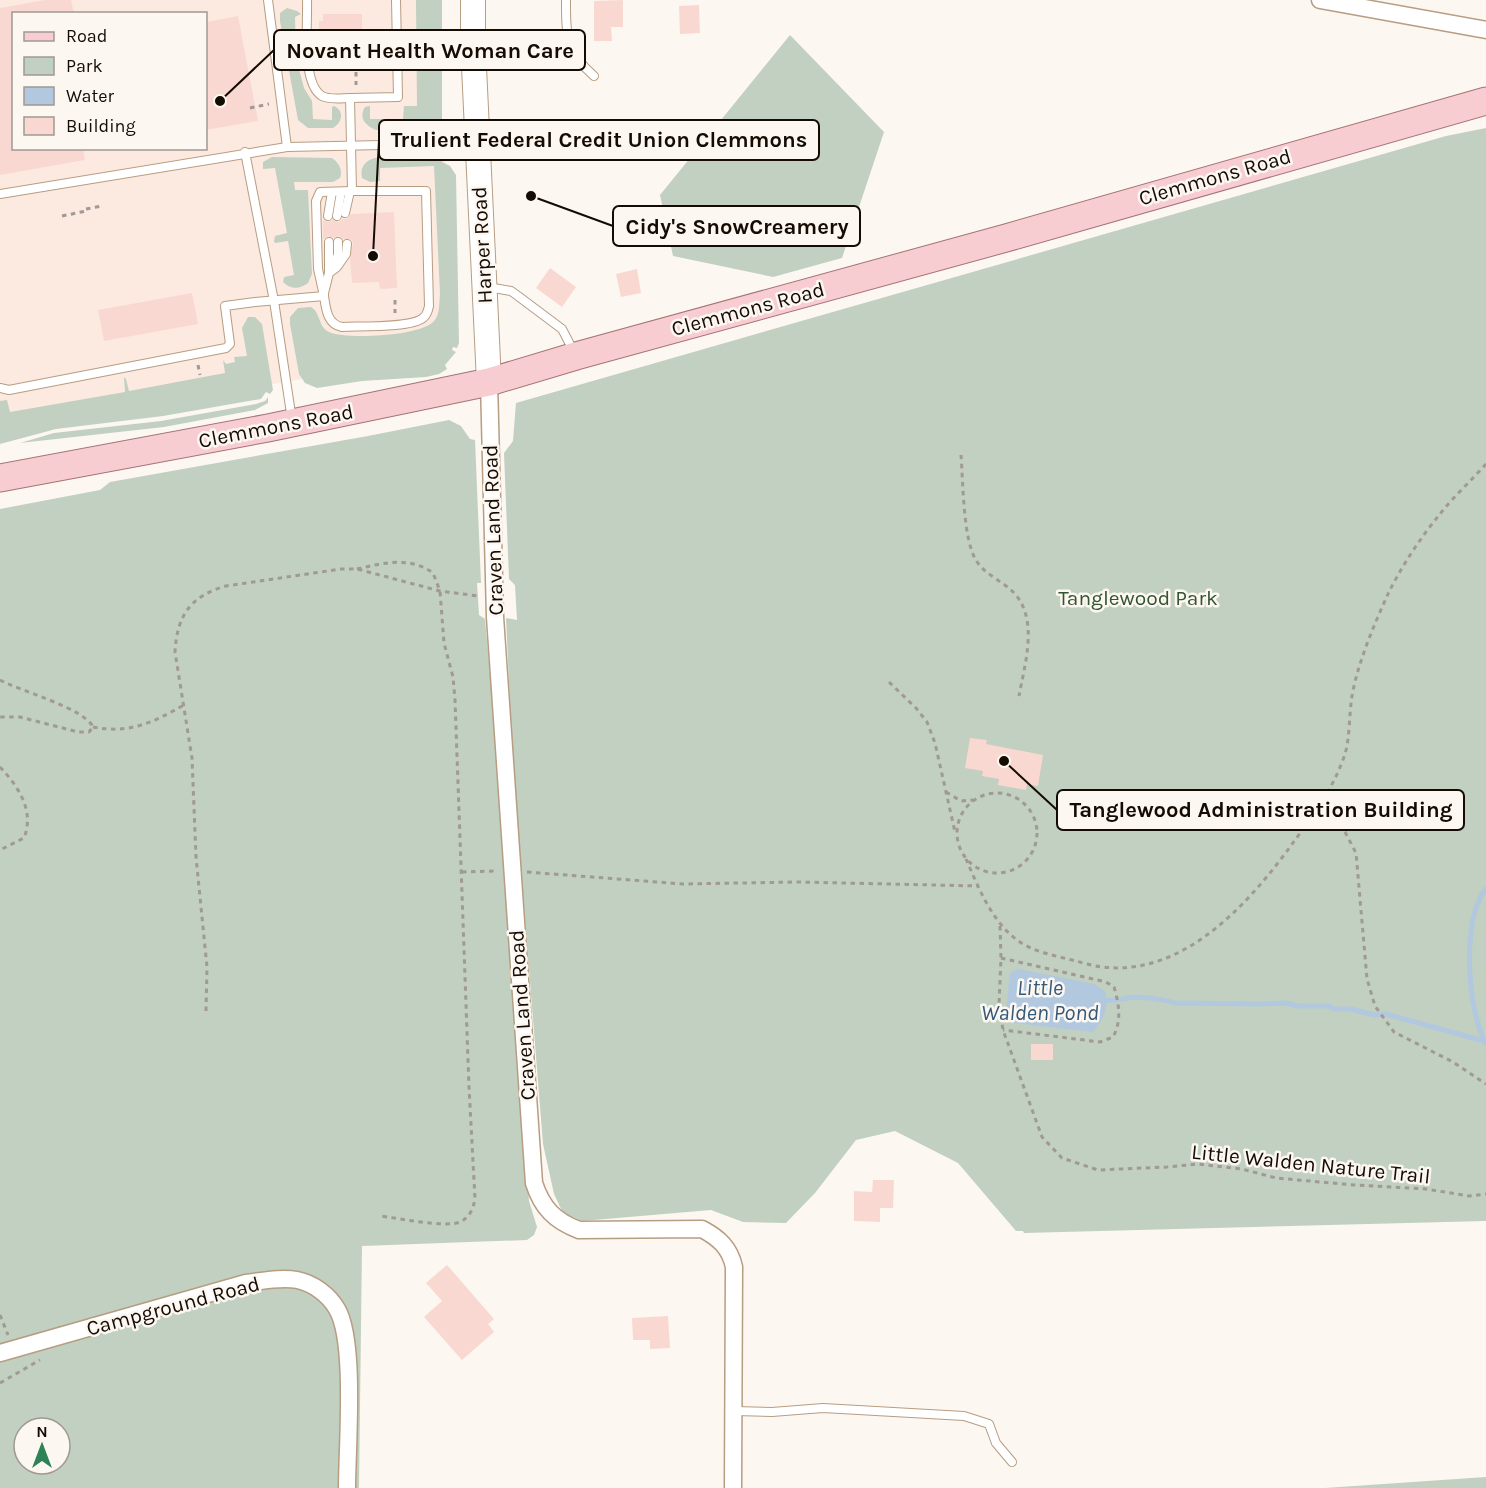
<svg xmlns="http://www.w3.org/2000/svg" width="1486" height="1488" viewBox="0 0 1486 1488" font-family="Karla,sans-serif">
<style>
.commercial{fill:#fceae0;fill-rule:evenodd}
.green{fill:#c1d0c0;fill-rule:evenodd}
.water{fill:#b1c8df}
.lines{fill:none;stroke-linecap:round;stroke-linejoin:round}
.stream{stroke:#b1c8df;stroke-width:5}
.building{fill:#fad8d2}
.service-casing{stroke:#b79d82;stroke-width:10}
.minor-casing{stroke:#b79d82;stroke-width:19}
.secondary-casing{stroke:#b79d82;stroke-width:26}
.primary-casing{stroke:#a47375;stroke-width:29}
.path{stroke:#a19993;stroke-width:3;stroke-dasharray:4.5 4.5;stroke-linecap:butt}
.service{stroke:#fff;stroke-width:8}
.minor{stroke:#fff;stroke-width:16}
.secondary{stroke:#fff;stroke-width:24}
.primary{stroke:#f7cdd1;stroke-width:27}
.labels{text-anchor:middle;stroke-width:5;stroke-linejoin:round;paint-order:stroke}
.street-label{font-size:21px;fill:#140b03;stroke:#fdf7f1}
.park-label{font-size:21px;fill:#325431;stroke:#fdf7f1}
.water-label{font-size:22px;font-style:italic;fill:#34597b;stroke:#fdf7f1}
.leader{fill:none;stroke:#140b03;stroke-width:2}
.callout-dot{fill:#140b03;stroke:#fdf7f1;stroke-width:2}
.callout{fill:#fdf7f1;stroke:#140b03;stroke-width:2}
.callout-label{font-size:22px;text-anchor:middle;font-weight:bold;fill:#140b03}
</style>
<rect width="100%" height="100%" fill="#fdf7f1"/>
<path class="commercial" d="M0,0H431L435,116L450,180L439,356L0,430ZM14,14H206V148H14Z"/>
<g class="green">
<path d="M416,0H442V122L440,125L436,126V130H376C366,126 358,118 365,107L370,106V119H403L404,106H417Z"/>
<path d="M287,8L297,11L301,14L295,17L296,58L304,88L312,101L313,119L332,120V107L334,106C345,111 342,123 333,128H308L298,120L280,21V13Z"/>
<polygon points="790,35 884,132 842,258 773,277 673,256 660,195"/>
<polygon points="1486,128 1486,1221 1024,1233 1023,1231 1016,1231 958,1163 895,1131 856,1140 815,1193 786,1223 743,1222 711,1210 582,1221 563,1213 554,1194 543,1144 513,770 506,618 517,620 515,585 509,579 504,453 513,441 516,403 1446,136"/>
<path d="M272,157L332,158C339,163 343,170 340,178L333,182H294L295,190H308L312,274L308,283C300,289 291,290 283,282L284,277L294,275L288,241L275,243L274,241L275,236L287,233L275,168L263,169V162Z"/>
<path d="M424,157L443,158L442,162L450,166L456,175L459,343L457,348L453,347L452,350L456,352L445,365L447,369L439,374L426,377L362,381L317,388L305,383L299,374L290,324V317L298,308L311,307C321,313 318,327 329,332C346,340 422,336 434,321C440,315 439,303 440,294L434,166L380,168V181L370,182L362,178C356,148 406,157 424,157Z"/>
<polygon points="248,317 255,317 262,324 273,390 270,394 266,392 261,399 163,416 56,429 0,444 0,401 7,400 10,412 125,392 124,377 126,379 129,391 225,373 223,360 226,364 235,362 234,357 247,356 242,328"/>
<polygon points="268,397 268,403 255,410 164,427 20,443 54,433 161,421 256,404 265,401"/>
<path d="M449,420L461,426L470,439L475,440L481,583H477L479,615L485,619L496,739L529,1201L537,1227L534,1235L527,1240L362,1246L359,1488H0V509L100,490L110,482L368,436ZM24,1428H60V1464H24Z"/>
<polygon points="1486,1477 1486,1488 1325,1488"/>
</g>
<path class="water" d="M1018,969L1094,984L1105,991C1109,1008 1104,1019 1093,1032L1014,1023L1006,1012L1010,973Z"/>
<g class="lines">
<g class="stream">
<path d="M1102,1000C1113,1002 1125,998 1136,997C1142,997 1169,1000 1174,1003L1262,1004L1286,1003L1298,1006H1329L1334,1009H1351L1374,1015L1386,1014L1484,1041"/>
<path d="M1486,1043C1467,1011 1461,918 1486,889"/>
</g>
</g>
<g class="building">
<polygon points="45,0 71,0 74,14 14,14 14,148 83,148 85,160 0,175 0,8"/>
<polygon points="623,0 623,27 611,27 612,41 594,41 594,1"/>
<polygon points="699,5 700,33 680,34 679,6"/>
<polygon points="323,14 362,14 362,65 319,65 319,21 323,21"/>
<polygon points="238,16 258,121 206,130 206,22"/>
<polygon points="394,212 397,288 380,289 379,282 352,283 350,259 353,242 350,239 343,239 339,236 333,238 328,236 323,239 323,220 328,222 333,220 339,222 343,219 347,219 351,214"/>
<polygon points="550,268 576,287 562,307 536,288"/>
<polygon points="637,269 641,293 621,297 616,274"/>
<polygon points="192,293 198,324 104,341 98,310"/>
<polygon points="970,738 987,740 986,744 1043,755 1038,786 1027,784 1026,790 998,785 999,779 982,776 983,771 965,768"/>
<rect x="1031" y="1044" width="22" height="16"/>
<polygon points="873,1180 894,1180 893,1208 880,1208 880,1222 854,1221 854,1191 872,1192"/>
<polygon points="447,1265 494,1319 488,1324 494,1332 462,1360 424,1317 442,1301 426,1283"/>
<polygon points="668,1316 670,1348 650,1349 650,1340 633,1340 632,1318"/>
</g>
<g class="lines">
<defs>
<g id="service">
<polyline points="268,0 287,147"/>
<path d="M307,0C308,23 301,83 322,96C329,100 342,98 350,98"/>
<path d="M566,0C566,35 566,52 594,76"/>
<polyline points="245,152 274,301 292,420"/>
<polyline points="0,194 287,147 476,143"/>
<polyline points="345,213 350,191"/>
<polyline points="328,216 332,192"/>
<polyline points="337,216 341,192"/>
<polyline points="333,265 338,255 338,242"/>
<polyline points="329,272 329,242"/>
<polyline points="488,287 511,291 518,296 562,329 574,352"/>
<polyline points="324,293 329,273 337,267 346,254 347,244"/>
<polyline points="324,296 318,269 316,201 320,192 352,191"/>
<path d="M0,388L9,390L226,348L230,344L225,306L255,302L324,296C326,309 327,324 342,327C359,326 411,328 423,318C427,315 428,311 429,306L426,191H352L350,98L398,97L396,0"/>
<polyline points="734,1411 772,1412 823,1408 964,1416 989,1424 996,1443 1012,1462"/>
</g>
<g id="minor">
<polyline points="1320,0 1486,30"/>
<path d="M489,382L495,617L534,1183C542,1208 555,1221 579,1230L702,1229C719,1238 730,1248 734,1267L733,1488"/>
<path d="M0,1353L246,1283C263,1281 281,1277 297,1280C313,1283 329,1295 337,1309C356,1341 347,1447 347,1488"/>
</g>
<polyline id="secondary" points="473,0 473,46 489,382"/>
<polyline id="primary" points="0,478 268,428 489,382 576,356 1006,238 1486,101"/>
</defs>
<use href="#service" class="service-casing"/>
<use href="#minor" class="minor-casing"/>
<use href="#secondary" class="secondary-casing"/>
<use href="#primary" class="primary-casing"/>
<g class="path">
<polyline points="356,72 356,85"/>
<polyline points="250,108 269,104"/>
<polyline points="86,209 102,206"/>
<polyline points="62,216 86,211"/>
<polyline points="395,300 395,313"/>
<polyline points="198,365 200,375"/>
<path d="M961,455C963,480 963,540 976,560C983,573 1000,580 1011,590C1040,616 1025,663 1019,696"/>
<path d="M357,569C383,563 410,556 433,573L440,591L444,643L453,677L455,700L469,1087L475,1199C473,1209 470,1217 460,1222C446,1228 397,1218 380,1216"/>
<path d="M0,680C20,691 84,708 93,727L89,732H78L20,717H0"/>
<polyline points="889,682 916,708 927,722 935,743 955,832"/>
<path d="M93,727C129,734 152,723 184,705"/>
<path d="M0,767C18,786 35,811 24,838L0,850"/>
<polyline points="946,792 961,801 973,800"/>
<circle cx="997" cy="833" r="40"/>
<polyline points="1319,807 1345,832 1356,853 1367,979 1375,1006 1394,1032 1453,1062 1486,1084"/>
<path d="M966,859C980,891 996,933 1031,948C1047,955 1066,958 1083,963C1174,989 1248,906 1295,840C1315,813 1334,787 1345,754C1350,738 1349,714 1352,696C1358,662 1374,625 1388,594C1401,567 1421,537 1440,514C1454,496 1471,481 1486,464"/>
<polyline points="462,872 497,871"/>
<polyline points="527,872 683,884 798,882 978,886"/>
<polyline points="1000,926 1001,958 999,1004 1003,1030 1042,1137 1062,1158 1098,1170 1167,1167 1198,1164 1242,1169 1276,1178 1354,1185 1426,1189 1469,1196 1486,1194"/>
<path d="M1001,958L1106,982L1114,987C1119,1004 1122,1021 1113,1037L1100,1042L1003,1030"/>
<path d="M206,1011L207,967L196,857L192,758L175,652C177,616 190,596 226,586L341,569H357L440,591L478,596"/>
<polyline points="0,1315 8,1335"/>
<polyline points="0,1383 40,1360"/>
</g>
<use href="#service" class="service"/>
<use href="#minor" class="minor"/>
<use href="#secondary" class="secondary"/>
<use href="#primary" class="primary"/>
</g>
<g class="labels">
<g class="street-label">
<text transform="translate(1215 177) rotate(-16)" y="7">Clemmons Road</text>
<text transform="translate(482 245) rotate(-93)" y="7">Harper Road</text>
<text transform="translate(748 309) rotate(-15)" y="7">Clemmons Road</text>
<text transform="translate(276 426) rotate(-11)" y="7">Clemmons Road</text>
<text transform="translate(493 530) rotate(-92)" y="7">Craven Land Road</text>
<text transform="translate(522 1015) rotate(-94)" y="7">Craven Land Road</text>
<text transform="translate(1311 1164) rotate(6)" y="7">Little Walden Nature Trail</text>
<text transform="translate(173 1306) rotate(-15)" y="7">Campground Road</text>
</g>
<g class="park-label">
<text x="1138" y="605">Tanglewood Park</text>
</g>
<g class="water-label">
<text x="1040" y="995">Little<tspan x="1040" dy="25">Walden Pond</tspan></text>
</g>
</g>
<path class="leader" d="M220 101L274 50M373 256L379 140M531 196L613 226M1004 761L1057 810"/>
<g class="callout-dot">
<circle cx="220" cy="101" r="6"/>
<circle cx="373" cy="256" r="6"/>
<circle cx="531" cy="196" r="6"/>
<circle cx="1004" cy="761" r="6"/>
</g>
<g class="callout">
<rect x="274" y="30" width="311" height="40" rx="6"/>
<rect x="379" y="120" width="440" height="40" rx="6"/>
<rect x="613" y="206" width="247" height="40" rx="6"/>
<rect x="1057" y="790" width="407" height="40" rx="6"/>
</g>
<g class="callout-label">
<text x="430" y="58">Novant Health Woman Care</text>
<text x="599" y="147">Trulient Federal Credit Union Clemmons</text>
<text x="737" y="234">Cidy's SnowCreamery</text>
<text x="1261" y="817">Tanglewood Administration Building</text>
</g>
<rect x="12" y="12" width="195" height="138" fill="#fdf7f1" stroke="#a09992" stroke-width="1.5"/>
<rect x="24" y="32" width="30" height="9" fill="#f7cdd1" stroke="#a09992" stroke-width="1.5"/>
<text x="66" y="42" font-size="18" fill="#140b03">Road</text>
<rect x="24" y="57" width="30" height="18" fill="#c1d0c0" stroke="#a09992" stroke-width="1.5"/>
<text x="66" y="72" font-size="18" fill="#140b03">Park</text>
<rect x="24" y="87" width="30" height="18" fill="#b1c8df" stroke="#a09992" stroke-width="1.5"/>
<text x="66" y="102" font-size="18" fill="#140b03">Water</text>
<rect x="24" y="117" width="30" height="18" fill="#fad8d2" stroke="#a09992" stroke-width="1.5"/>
<text x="66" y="132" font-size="18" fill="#140b03">Building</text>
<g transform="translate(42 1446)"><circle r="28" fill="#fdf7f1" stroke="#a09992" stroke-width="1.5"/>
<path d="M0-4.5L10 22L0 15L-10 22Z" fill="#2e8255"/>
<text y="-9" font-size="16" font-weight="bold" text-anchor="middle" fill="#140b03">N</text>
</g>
</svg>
